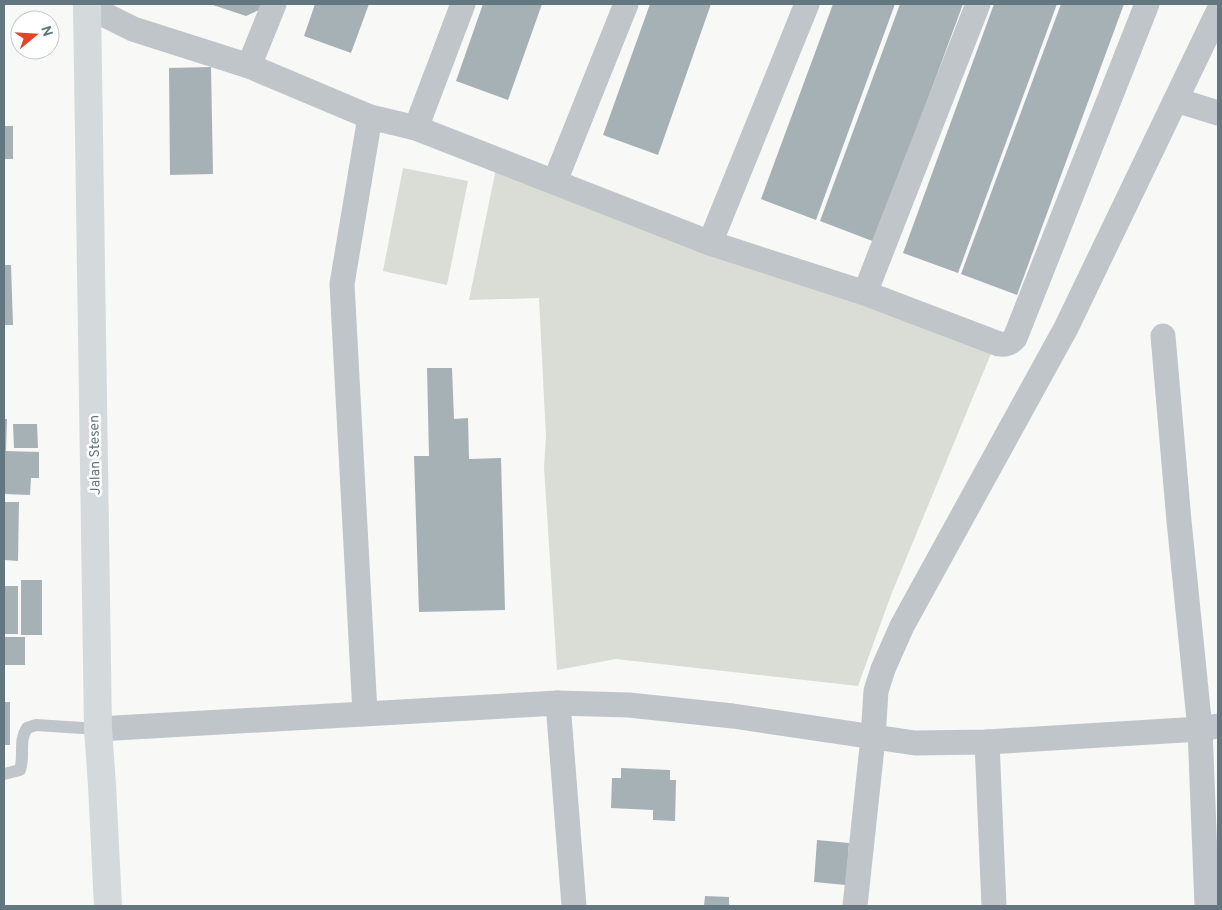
<svg xmlns="http://www.w3.org/2000/svg" width="1222" height="910" viewBox="0 0 1222 910" font-family="Overpass,sans-serif">
<style>
.green{fill:#d9ddd5}
.building{fill:#a6b1b5}
.lines{fill:none;stroke-linecap:round;stroke-linejoin:round}
.lane{stroke:#bfc5c8;stroke-width:12}
.street{stroke:#bfc5c8;stroke-width:25}
.primary{stroke:#d4d9dc;stroke-width:28}
.labels{text-anchor:middle;stroke-width:5;stroke-linejoin:round;paint-order:stroke}
.street-label{font-size:14px;fill:#637781;stroke:#fff}
</style>
<rect width="100%" height="100%" fill="#f8f8f6"/>
<g class="green">
<polygon points="499,154 995,344 891,595 858,686 616,659 557,670 544,467 546,437 539,298 469,300"/>
<polygon points="403,168 468,181 447,285 383,271"/>
</g>
<g class="building">
<polygon points="210,4 269,4 268,6 246,16"/>
<polygon points="315,4 369,4 351,53 304,36"/>
<polygon points="483,4 542,4 508,100 456,81"/>
<polygon points="650,4 711,4 658,155 603,135"/>
<polygon points="833,4 895,4 816,220 761,199"/>
<polygon points="900,4 963,4 875,242 820,221"/>
<polygon points="994,4 1057,4 958,273 903,253"/>
<polygon points="1061,4 1124,4 1017,295 961,274"/>
<polygon points="211,67 213,174 170,175 169,68"/>
<rect x="4" y="126" width="9" height="33"/>
<polygon points="4,265 11,265 13,325 4,325"/>
<polygon points="427,368 452,368 454,419 468,418 469,459 501,458 505,610 419,612 414,456 429,456"/>
<polygon points="4,419 7,419 6,451 39,452 39,478 31,478 30,495 4,494"/>
<polygon points="13,424 37,424 38,448 14,448"/>
<polygon points="4,502 19,502 18,561 4,560"/>
<rect x="21" y="580" width="21" height="55"/>
<rect x="4" y="586" width="14" height="48"/>
<rect x="4" y="637" width="21" height="28"/>
<rect x="4" y="702" width="6" height="43"/>
<polygon points="621,768 670,770 670,780 676,780 675,821 653,820 653,810 611,808 612,778 621,778"/>
<polygon points="817,840 849,843 846,885 814,882"/>
<polygon points="705,896 729,897 729,906 704,906"/>
</g>
<g class="lines">
<path class="lane" d="M4,774L20,770C25,754 18,742 27,728L36,725L98,729"/>
<g class="street">
<path d="M87,6L133,29L249,66L370,117L416,128L710,243L865,293L999,344C1006,345 1010,344 1015,338L1147,4"/>
<polyline points="249,66 274,4"/>
<polyline points="1176,100 1218,113"/>
<polyline points="416,128 463,4"/>
<polyline points="555,181 626,4"/>
<polyline points="710,243 807,4"/>
<polyline points="865,293 978,4"/>
<polyline points="1163,336 1179,521 1200,729 1207,906"/>
<polyline points="558,703 574,906"/>
<polyline points="365,713 342,284 370,117"/>
<polyline points="98,729 558,703 629,705 733,716 915,743 987,742 1200,729 1218,726"/>
<polyline points="987,742 994,906"/>
<polyline points="855,906 873,738 876,691 883,669 902,626 1066,328 1218,12"/>
</g>
<polyline class="primary" points="87,4 98,729 102,785 108,906"/>
</g>
<g class="labels">
<g class="street-label">
<text transform="translate(94 455) rotate(-91)" y="5">Jalan Stesen</text>
</g>
</g>
<rect width="1222" height="910" fill="none" stroke="#637781" stroke-width="10"/>
<g transform="translate(35 35) rotate(72)"><circle r="24" fill="#ffffff" stroke="#c1c9cd"/>
<path d="M0-4L9 19L0 12L-9 19Z" fill="#e64428"/>
<text y="-8" font-size="14" font-weight="bold" text-anchor="middle" fill="#637781">N</text>
</g>
</svg>
